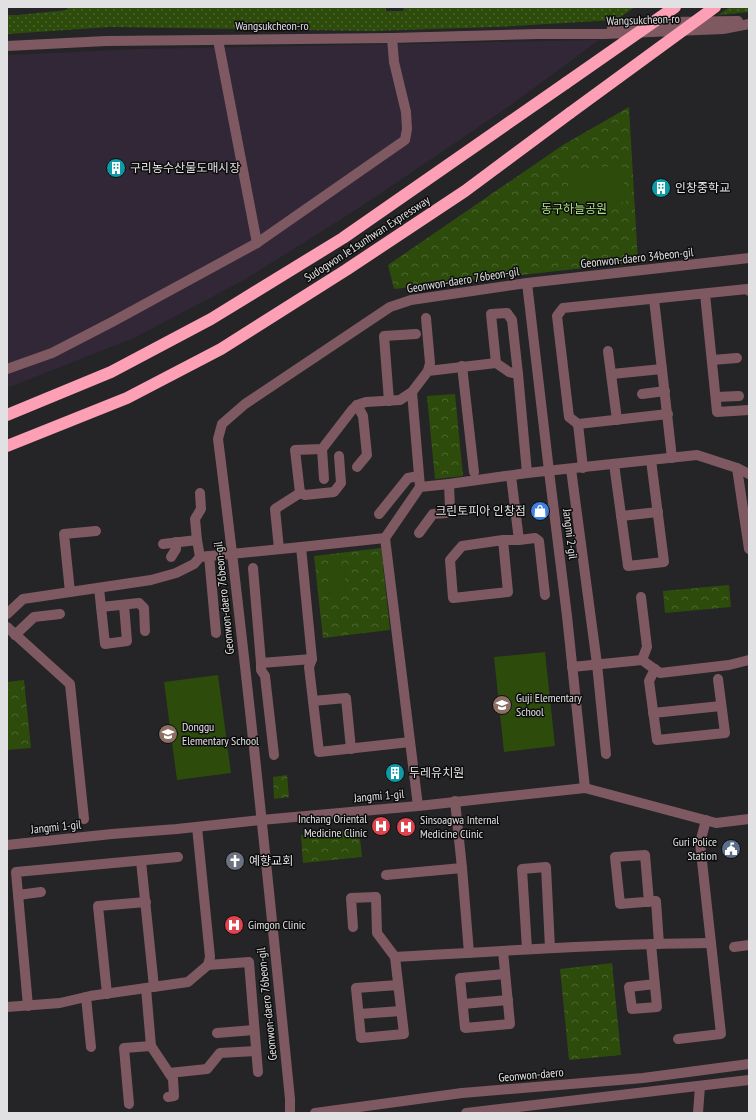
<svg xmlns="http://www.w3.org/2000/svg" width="756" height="1120" viewBox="0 0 756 1120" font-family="'PT Sans Narrow','Noto Sans KR',sans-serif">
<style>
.commercial{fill:#312736}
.grass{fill:url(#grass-dots)}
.park{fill:url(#park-crowns)}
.pitch{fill:#2d4c0c}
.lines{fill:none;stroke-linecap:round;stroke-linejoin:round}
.minor{stroke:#7e5961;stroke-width:10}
.highway{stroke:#fda0b6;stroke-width:12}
.highway-bridge{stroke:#fda0b6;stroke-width:12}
.labels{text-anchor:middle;stroke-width:3;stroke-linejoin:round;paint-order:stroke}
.street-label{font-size:12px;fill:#e1e0e2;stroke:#0e0d0e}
.poi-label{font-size:12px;fill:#e1e0e2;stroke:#0e0d0e;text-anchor:start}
.park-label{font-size:12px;fill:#aae27d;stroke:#0e0d0e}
</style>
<defs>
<pattern id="grass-dots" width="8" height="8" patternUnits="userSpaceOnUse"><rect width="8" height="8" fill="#2d4c0c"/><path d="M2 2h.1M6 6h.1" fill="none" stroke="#4b662f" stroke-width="1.8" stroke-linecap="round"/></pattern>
<pattern id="park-crowns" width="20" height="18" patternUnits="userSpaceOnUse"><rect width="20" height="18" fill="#2d4c0c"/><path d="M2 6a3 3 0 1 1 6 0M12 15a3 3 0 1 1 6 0" fill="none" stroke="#4b662f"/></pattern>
</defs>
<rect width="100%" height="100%" fill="#252426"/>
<polygon class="commercial" points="599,40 511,105 362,206 244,280 134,338 7,388 7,55 136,49"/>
<g class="grass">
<polygon points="67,7 386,7 386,11 403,11 404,7 635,7 616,20 495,27 371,31 110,27 7,34 7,15 18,15 67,10"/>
<polygon points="730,7 749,7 749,12 718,15"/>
</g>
<g class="park">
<polygon points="629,107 638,262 394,289 388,265 563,145"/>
<polygon points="455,394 463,476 435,479 427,396"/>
<polygon points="381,548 390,630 323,638 314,556"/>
<polygon points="729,585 731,607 665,613 663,591"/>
<polygon points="24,680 31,748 7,750 7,682"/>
<polygon points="287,775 289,797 274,799 273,777"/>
<polygon points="359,829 362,857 303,863 301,835"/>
<polygon points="612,963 621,1055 569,1060 560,969"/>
</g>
<g class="pitch">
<polygon points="622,165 626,202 572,208 568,171"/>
<polygon points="344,567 347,592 329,594 327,569"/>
<polygon points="545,652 555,746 504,752 494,657"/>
<polygon points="218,675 231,773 177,780 164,682"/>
</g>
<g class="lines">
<g class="minor">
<polyline points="612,28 671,22 738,21"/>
<polyline points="7,46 106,41 392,38 537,34 604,34 723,29 749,24"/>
<polyline points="257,243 405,140 407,129 406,112 394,62 392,38"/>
<polyline points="527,283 549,471 567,616 585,788"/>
<polyline points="705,294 717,412 749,410"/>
<polyline points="654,299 672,458"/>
<polyline points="426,318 430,363 428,371"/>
<polyline points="608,351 617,420"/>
<polyline points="712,360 737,358"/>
<polyline points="496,363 491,314 507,313 512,320 518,374"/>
<polyline points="462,366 474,472"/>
<polyline points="7,369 52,353 112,322 257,243 218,40"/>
<polyline points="612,374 662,369"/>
<polyline points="412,392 420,487"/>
<polyline points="642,394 665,391"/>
<polyline points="716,397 739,396"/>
<polyline points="389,401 384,336 416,334"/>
<polyline points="578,424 668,414"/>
<polyline points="322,449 324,479"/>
<polyline points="614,464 628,566 664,562 651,460"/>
<polyline points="357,467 367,455 363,416 357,405"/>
<polyline points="583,468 578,424 569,417 557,316 563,308 747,289 749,291"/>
<polyline points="737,468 749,549"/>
<polyline points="571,469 597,664 606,754"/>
<polyline points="300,493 305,495 334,492 341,483 339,456"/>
<polyline points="379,514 408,478 418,476"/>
<polyline points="621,516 658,512"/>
<polyline points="419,533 433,514 447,513 450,508 449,484"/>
<polyline points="197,540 195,519 201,509 200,493"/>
<polyline points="503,540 508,592 453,598 450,560 462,546 503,540 519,540 511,476"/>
<polyline points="519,540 535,538 539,541 545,595"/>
<polyline points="163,544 197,540 200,557"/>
<polyline points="301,547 385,538"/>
<polyline points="279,549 275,509 300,493 295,450 322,449 352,410 357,405 366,402 400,400 412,392 428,371 496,363 509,372 518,374 527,473"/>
<polyline points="209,556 216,633"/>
<polyline points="171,557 176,549 176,542"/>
<polyline points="253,568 261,663 312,659"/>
<polyline points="99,588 105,644 127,641 124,605"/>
<polyline points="70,592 64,534 96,531"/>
<polyline points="641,597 647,647 642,660"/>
<polyline points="101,607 139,603 144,608 145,631"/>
<polyline points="7,614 23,599 151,580 176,573 194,564 200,557 301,547 312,659 309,667 319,752 410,742"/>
<polyline points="7,627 70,684 84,819"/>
<polyline points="15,635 34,617 60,614"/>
<polyline points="261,663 261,670 265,676 274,755"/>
<polyline points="572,667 642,660 660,673 729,665 749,660"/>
<polyline points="655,669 649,681 657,740 725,733 718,679"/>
<polyline points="313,701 346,698 351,749"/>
<polyline points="653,713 721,706"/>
<polyline points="418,806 385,538 420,487 449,484 527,473 697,455 737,468 749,474"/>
<polyline points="7,845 112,834 177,829 261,820 418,806 585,788 716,823 749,819"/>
<polyline points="141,861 154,987"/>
<polyline points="462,868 469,953"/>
<polyline points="386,875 462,868 455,801"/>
<polyline points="18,895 41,892"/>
<polyline points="649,902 645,855 615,857 620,904 656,901 659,944"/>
<polyline points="353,927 351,898 376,897 377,933 395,957 404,1034 361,1038 356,988 398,985"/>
<polyline points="651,944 657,1007 632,1009 629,987 655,984"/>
<polyline points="734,947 749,945"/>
<polyline points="527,949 522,869 546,867 550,948"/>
<polyline points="503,951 510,1024 465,1028 460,978 505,974"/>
<path d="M395,957C500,951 606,944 711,943"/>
<polyline points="208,965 249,962 258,1072"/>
<polyline points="146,988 151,1046 169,1073 207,1069 220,1053 256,1051"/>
<polyline points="107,994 98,906 146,902"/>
<polyline points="86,997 91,1047"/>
<polyline points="463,1004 508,1000"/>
<polyline points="28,1006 16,872 178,857"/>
<polyline points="7,1007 60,1003 90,996 188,982 208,965 210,957 197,827"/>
<polyline points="359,1014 401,1011"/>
<polyline points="217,1033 254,1030"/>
<polyline points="678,1039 721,1034 700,843 706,820"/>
<polyline points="168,1097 174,1096 173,1079 169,1073"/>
<polyline points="129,1104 124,1048 151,1046"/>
<path d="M290,1113V1099C268,879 246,659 218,439L222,424L245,404L390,307L411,300L527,283L749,258"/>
<polyline points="315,1113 462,1093 643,1078 749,1064"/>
<polyline points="466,1113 749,1080"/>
<polyline points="698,1113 700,1086"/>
</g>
<g class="highway">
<polyline points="7,415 111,372 211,319 343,238 566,83"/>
<polyline points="7,446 127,398 221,349 346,270 465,191 570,113"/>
</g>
<g class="highway-bridge">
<polyline points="566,83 675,7"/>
<polyline points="570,113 715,7"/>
</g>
</g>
<defs>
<symbol id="building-disc" viewBox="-11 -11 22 22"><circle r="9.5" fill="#0f9aa8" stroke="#0e0d0e"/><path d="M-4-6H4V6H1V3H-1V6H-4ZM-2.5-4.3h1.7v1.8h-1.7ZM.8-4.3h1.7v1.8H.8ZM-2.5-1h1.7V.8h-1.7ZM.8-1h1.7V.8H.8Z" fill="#fff"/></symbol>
<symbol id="shop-disc" viewBox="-11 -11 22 22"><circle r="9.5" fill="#3f7fe0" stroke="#0e0d0e"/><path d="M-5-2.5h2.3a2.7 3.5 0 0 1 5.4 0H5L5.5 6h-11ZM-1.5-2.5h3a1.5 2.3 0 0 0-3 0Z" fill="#fff"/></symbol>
<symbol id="school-disc" viewBox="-11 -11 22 22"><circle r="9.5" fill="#8d6e63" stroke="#0e0d0e"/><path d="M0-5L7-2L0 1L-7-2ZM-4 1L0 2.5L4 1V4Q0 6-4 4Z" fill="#fff"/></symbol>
<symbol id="hospital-disc" viewBox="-11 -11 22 22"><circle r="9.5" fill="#e0444e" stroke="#0e0d0e"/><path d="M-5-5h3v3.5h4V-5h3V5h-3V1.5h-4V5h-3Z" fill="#fff"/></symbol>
<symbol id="civic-disc" viewBox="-11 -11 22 22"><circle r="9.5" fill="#5c6f8a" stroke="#0e0d0e"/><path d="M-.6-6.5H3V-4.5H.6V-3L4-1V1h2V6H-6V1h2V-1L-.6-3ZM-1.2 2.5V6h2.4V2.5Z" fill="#fff"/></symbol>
<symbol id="church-disc" viewBox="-11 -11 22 22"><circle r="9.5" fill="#6b7280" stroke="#0e0d0e"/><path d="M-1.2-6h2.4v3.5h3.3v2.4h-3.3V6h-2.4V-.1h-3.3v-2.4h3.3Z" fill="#fff"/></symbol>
</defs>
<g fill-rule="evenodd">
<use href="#building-disc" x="105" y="157" width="22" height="22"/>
<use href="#building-disc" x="650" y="177" width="22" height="22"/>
<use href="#shop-disc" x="529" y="500" width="22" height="22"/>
<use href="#school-disc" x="491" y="694" width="22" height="22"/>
<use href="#school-disc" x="157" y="723" width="22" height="22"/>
<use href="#building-disc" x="384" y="762" width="22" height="22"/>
<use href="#hospital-disc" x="370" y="815" width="22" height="22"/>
<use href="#hospital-disc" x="395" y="816" width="22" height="22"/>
<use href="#civic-disc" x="720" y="838" width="22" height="22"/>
<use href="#church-disc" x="224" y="850" width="22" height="22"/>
<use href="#hospital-disc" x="223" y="914" width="22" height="22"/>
</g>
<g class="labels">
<g class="street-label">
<text transform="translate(643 20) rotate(-2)" y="4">Wangsukcheon-ro</text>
<text x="272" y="30">Wangsukcheon-ro</text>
<text transform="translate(367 239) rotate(-33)" y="4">Sudogwon Je1sunhwan Expressway</text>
<text transform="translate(637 258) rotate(-6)" y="4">Geonwon-daero 34beon-gil</text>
<text transform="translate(463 280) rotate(-9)" y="4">Geonwon-daero 76beon-gil</text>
<text transform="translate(570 534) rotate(83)" y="4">Jangmi 2-gil</text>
<text transform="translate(224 598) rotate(-96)" y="4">Geonwon-daero 76beon-gil</text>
<text transform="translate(379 796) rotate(-5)" y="4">Jangmi 1-gil</text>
<text transform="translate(56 827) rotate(-6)" y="4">Jangmi 1-gil</text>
<text transform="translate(267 1004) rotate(-96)" y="4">Geonwon-daero 76beon-gil</text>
<text transform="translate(531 1075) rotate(-5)" y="4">Geonwon-daero</text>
</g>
<g class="poi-label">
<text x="130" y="172">구리농수산물도매시장</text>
<text x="675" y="192">인창중학교</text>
<text x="526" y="515" text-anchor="end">크린토피아 인창점</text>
<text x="516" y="702">Guji Elementary<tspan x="516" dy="14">School</tspan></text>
<text x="182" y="731">Donggu<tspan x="182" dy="14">Elementary School</tspan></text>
<text x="409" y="777">두레유치원</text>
<text x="367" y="823" text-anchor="end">Inchang Oriental<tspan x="367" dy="14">Medicine Clinic</tspan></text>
<text x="420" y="824">Sinsoagwa Internal<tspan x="420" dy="14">Medicine Clinic</tspan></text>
<text x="717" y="846" text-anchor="end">Guri Police<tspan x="717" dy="14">Station</tspan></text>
<text x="249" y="865">예향교회</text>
<text x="248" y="929">Gimgon Clinic</text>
</g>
<g class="park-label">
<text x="574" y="213">동구하늘공원</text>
</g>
</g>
<rect width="756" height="1120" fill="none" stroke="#e1e0e2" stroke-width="16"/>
</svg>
